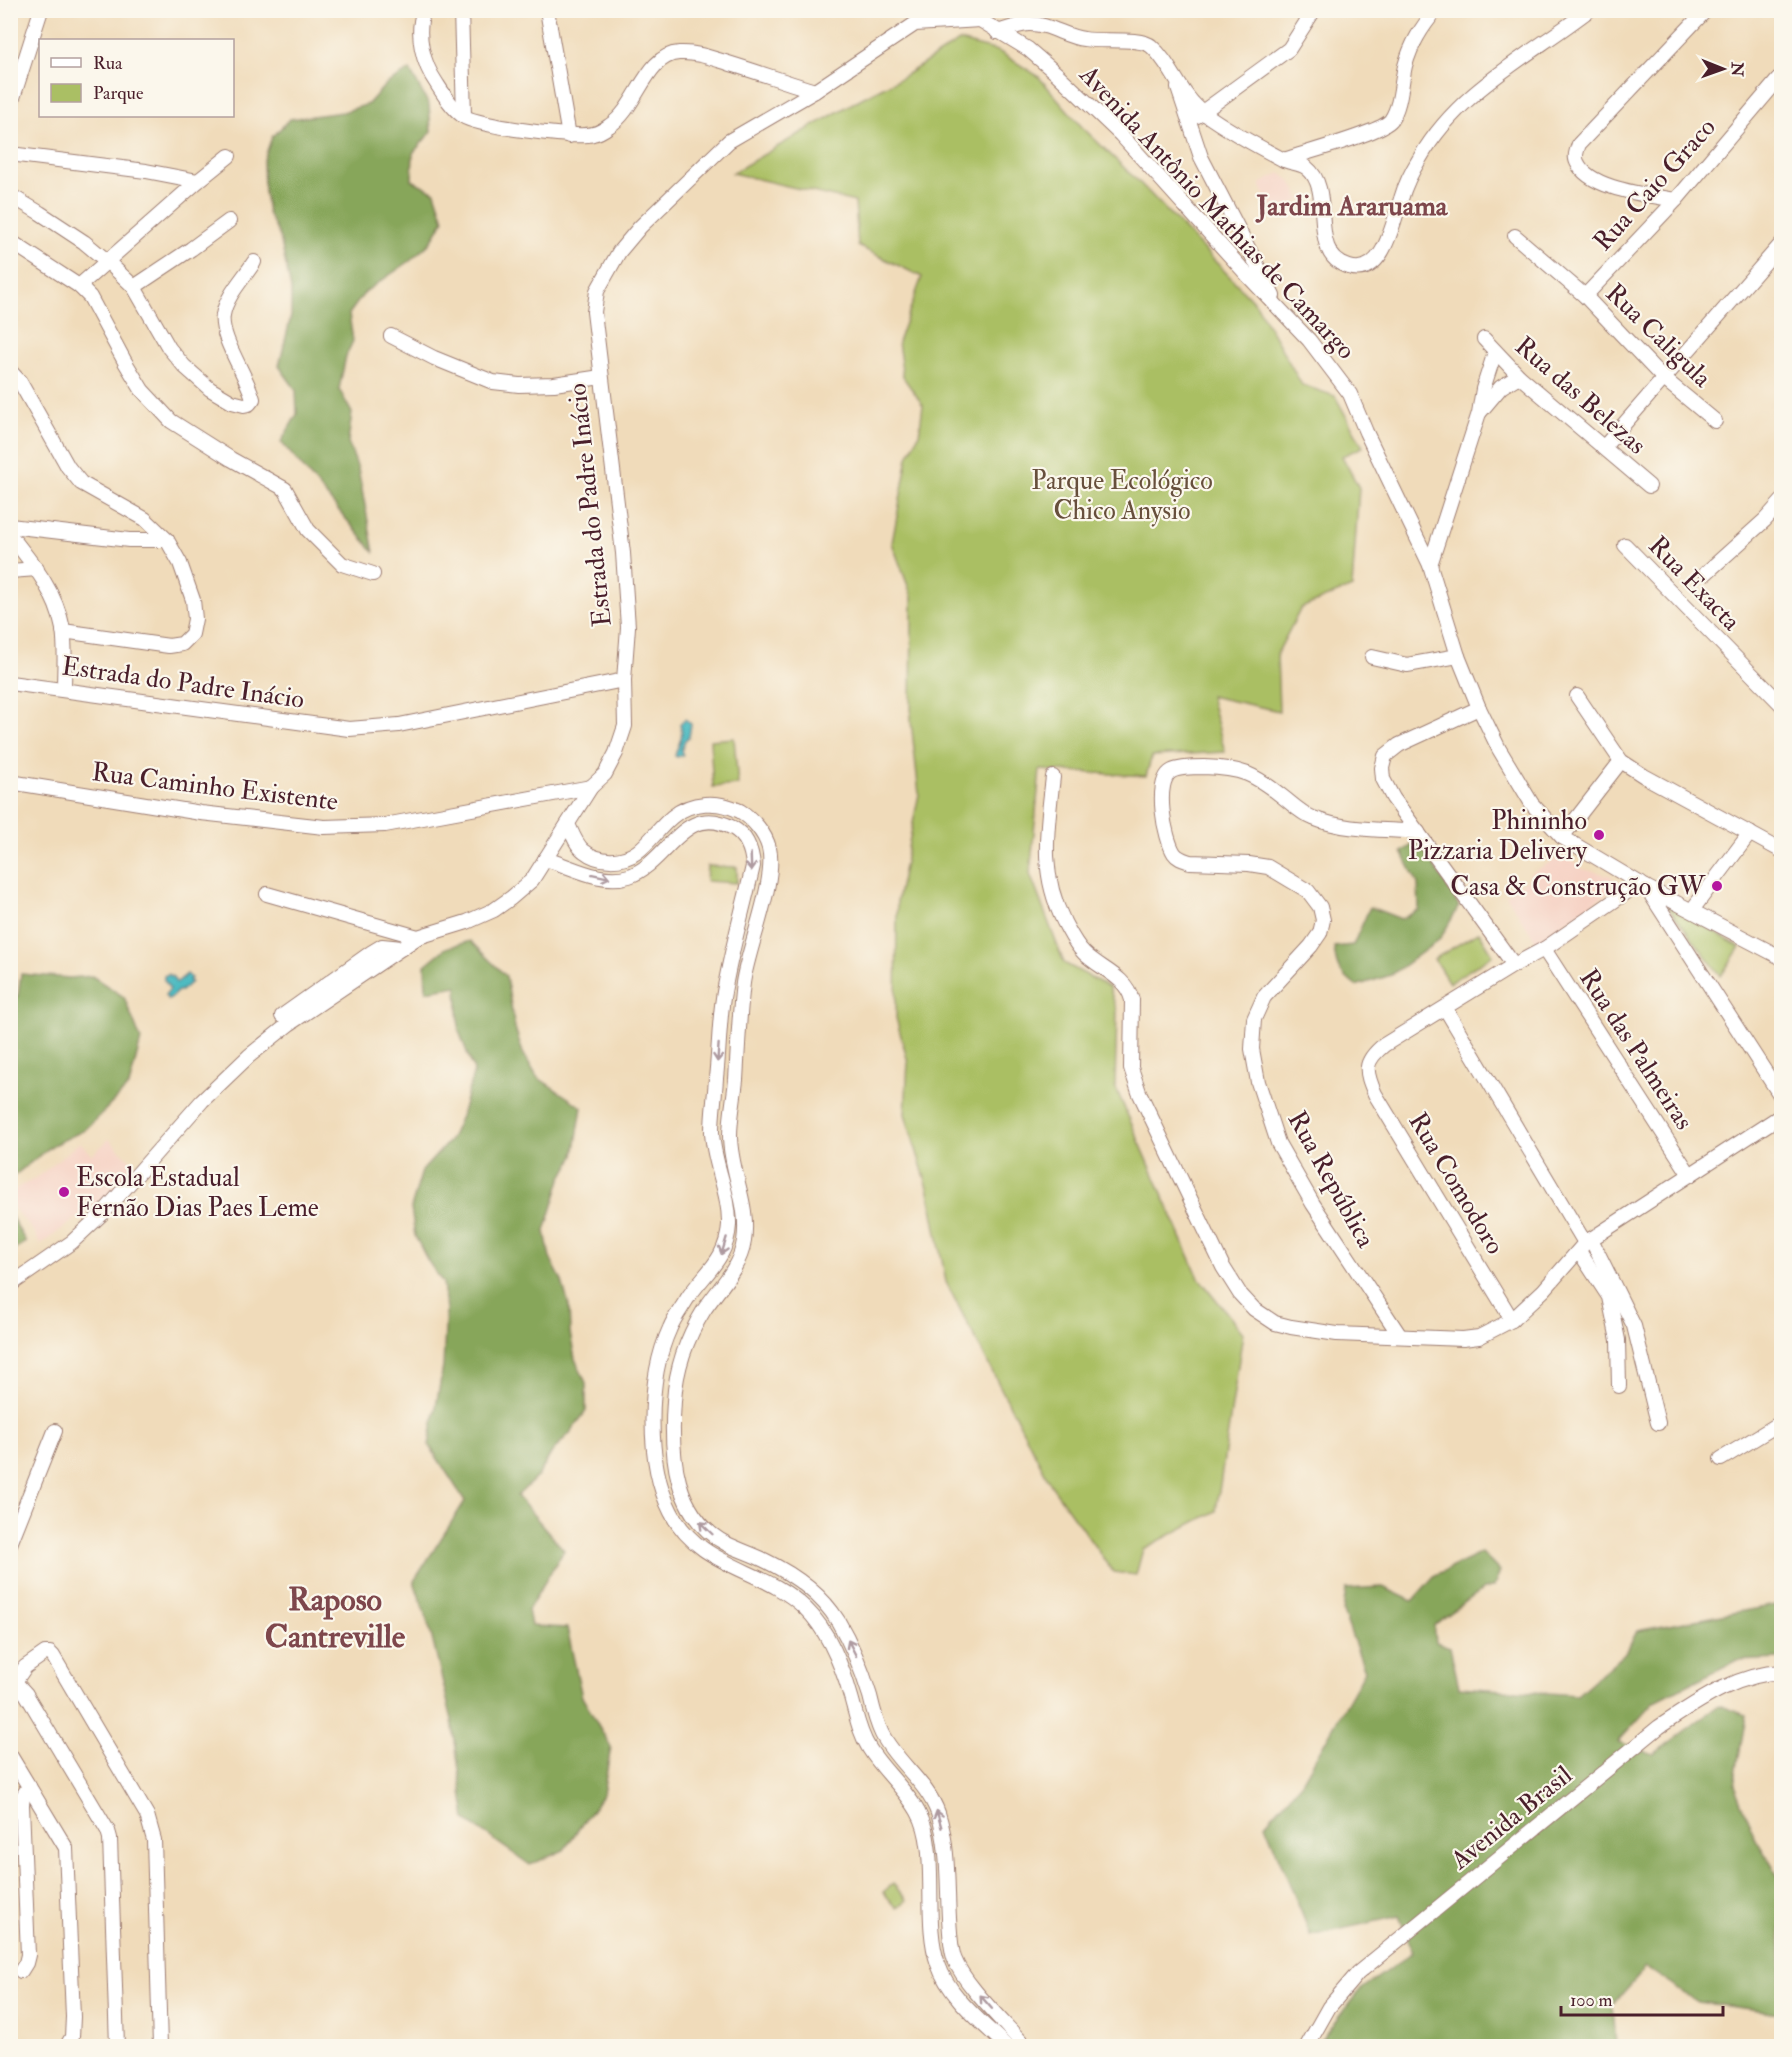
<svg xmlns="http://www.w3.org/2000/svg" width="1792" height="2057" viewBox="0 0 1792 2057" font-family="'IM FELL Double Pica',serif">
<style>
.built{fill:#f6d2c4}
.green{fill:#aabf64;stroke:#7a6f48;stroke-width:1.5}
.forest{fill:#87a65a;stroke:#686242;stroke-width:1.5}
.water{fill:#4ab9c0;stroke:#4a6c76;stroke-width:1.5}
.lines{fill:none;stroke-linecap:round;stroke-linejoin:round}
.minor-casing{stroke:#9d7d72;stroke-width:16}
.minor{stroke:#fff;stroke-width:14}
.oneway{stroke:#ae9aa0}
.poi-dot{fill:#b5179e;stroke:#fbf7ec;stroke-width:2}
.labels{text-anchor:middle;stroke-width:4.5;stroke-linejoin:round;paint-order:stroke}
.street-label{font-size:26px;fill:#4a1f2b;stroke:#fbf7ec}
.park-label{font-size:26px;fill:#674f3c;stroke:#fbf7ec}
.poi-label{font-size:26px;fill:#4a1f2b;stroke:#fbf7ec;text-anchor:end}
.quarter-label{font-size:28px;font-weight:bold;fill:#7e474c;stroke:#fbf7ec}
.district-label{font-size:32px;font-weight:bold;fill:#7e474c;stroke:#fbf7ec}
</style>
<rect width="100%" height="100%" fill="#fbf7ec"/>
<filter id="ink" filterUnits="userSpaceOnUse"><feTurbulence type="fractalNoise" baseFrequency=".0167" numOctaves="2"/><feDisplacementMap in="SourceGraphic" scale="12" xChannelSelector="R" yChannelSelector="G"/><feConvolveMatrix kernelMatrix="1 2 1 2 8 2 1 2 1" color-interpolation-filters="sRGB"/></filter>
<filter id="wash" filterUnits="userSpaceOnUse"><feTurbulence type="fractalNoise" baseFrequency=".008" numOctaves="4" result="noise"/><feDisplacementMap in="SourceGraphic" scale="24" xChannelSelector="R" yChannelSelector="G"/><feGaussianBlur stdDeviation="1.35" result="paint"/><feColorMatrix in="noise" values="0 0 0 0 0 0 0 0 0 0 0 0 0 0 0 0 0 1.4 0 .05"/><feComposite in="paint" operator="in"/></filter>
<g filter="url(#wash)">
<rect width="100%" height="100%" fill="#f0dbba"/>
<g class="built">
<polygon points="1280,173 1292,182 1300,200 1273,213 1260,184"/>
<polygon points="1565,854 1583,869 1612,876 1609,892 1537,943 1506,895 1523,882 1532,878 1529,874"/>
<polygon points="109,1139 137,1167 120,1187 40,1245 35,1233 11,1205 10,1196 18,1187 35,1179 80,1142 92,1155"/>
</g>
<g class="green">
<polygon points="959,41 998,51 1038,76 1082,127 1141,184 1256,304 1302,385 1335,396 1363,447 1342,456 1359,488 1352,587 1301,608 1277,654 1279,711 1210,696 1225,752 1152,756 1146,776 1040,770 1030,874 1064,963 1109,987 1117,1010 1115,1086 1199,1278 1243,1333 1216,1511 1143,1549 1136,1575 1113,1572 1051,1485 946,1282 929,1191 905,1114 908,1062 896,1018 897,901 919,794 911,721 912,597 892,543 908,457 919,434 923,405 903,377 898,342 922,277 858,246 855,202 732,173 860,99 901,78"/>
<polygon points="734,738 738,785 713,787 710,740"/>
<polygon points="707,866 737,867 737,883 706,881"/>
<polygon points="1664,902 1740,947 1721,976"/>
<polygon points="1479,932 1493,955 1449,983 1434,959"/>
<polygon points="893,1884 907,1900 897,1908 883,1892"/>
</g>
<g class="forest">
<polygon points="410,70 429,105 431,132 413,153 412,180 435,192 444,220 430,243 410,261 365,292 349,314 353,341 346,356 339,389 352,413 348,442 358,469 374,552 281,442 297,414 296,390 279,366 291,316 291,289 280,237 268,213 264,188 263,162 272,137 290,119 343,112 368,104 386,84"/>
<path d="M1418,841L1459,906L1440,939L1391,975L1356,986C1339,973 1336,968 1334,947L1353,945L1370,907L1401,919L1419,910L1418,884L1402,852Z"/>
<polygon points="470,941 506,976 515,1028 523,1053 537,1077 582,1107 574,1156 561,1179 545,1231 550,1258 562,1281 569,1306 570,1333 575,1359 586,1383 586,1411 570,1433 552,1452 538,1476 517,1496 564,1550 528,1610 531,1626 567,1628 582,1697 611,1747 603,1794 564,1850 530,1865 466,1820 452,1720 429,1626 414,1581 465,1501 429,1445 443,1367 446,1310 443,1283 428,1261 415,1236 411,1208 422,1171 451,1139 461,1116 474,1071 459,1031 457,986 426,991 425,965 446,948"/>
<polygon points="21,974 70,978 92,976 124,997 141,1040 129,1086 85,1130 53,1145 11,1178 11,996 18,996"/>
<polygon points="11,1216 26,1242 11,1252 10,1252"/>
<polygon points="1482,1553 1500,1572 1494,1586 1482,1590 1434,1625 1436,1642 1450,1647 1459,1687 1577,1695 1627,1651 1637,1631 1781,1604 1781,1659 1735,1661 1655,1701 1618,1742 1654,1754 1719,1705 1746,1715 1734,1785 1754,1836 1781,1880 1781,2016 1780,2013 1697,2002 1646,1968 1613,2005 1616,2046 1318,2046 1320,2041 1359,1991 1413,1952 1399,1916 1311,1936 1265,1824 1302,1782 1365,1671 1343,1612 1346,1589 1383,1587 1412,1601 1435,1575"/>
</g>
<g class="water">
<path d="M685,719L691,724L689,737L685,740L681,751L683,755L677,757L675,756C678,744 685,736 680,724Z"/>
<polygon points="168,974 173,977 176,983 187,974 191,978 189,980 191,982 181,991 178,991 168,1000 165,995 170,989 164,980 164,976"/>
</g>
</g>
<g filter="url(#ink)">
<g class="lines">
<defs>
<g id="minor">
<path d="M424,10C415,34 423,64 437,84C444,95 452,108 463,116C477,126 576,139 593,134C598,133 605,129 609,126C638,108 645,55 679,53C696,52 712,58 728,63C757,72 786,82 815,91"/>
<polyline points="461,10 464,116"/>
<polyline points="547,10 569,136"/>
<polyline points="971,10 980,20 1028,49 1057,74 1121,135 1251,279 1309,340 1350,394 1366,432 1430,565 1458,656 1479,708 1499,749 1532,804 1562,837 1646,887 1782,958"/>
<path d="M997,32C1007,29 1018,25 1028,24C1049,23 1065,37 1084,39C1100,42 1141,37 1151,46C1172,64 1180,96 1204,113C1226,129 1257,146 1282,159C1289,163 1301,163 1307,168C1336,191 1306,254 1349,267C1384,278 1393,221 1401,199C1405,185 1412,171 1420,158C1458,91 1529,56 1589,10"/>
<polyline points="1178,88 1201,157 1273,296"/>
<polyline points="10,107 41,10"/>
<polyline points="1197,116 1289,49 1314,10"/>
<polyline points="10,154 146,171 198,181"/>
<path d="M1284,160C1303,153 1381,133 1391,120C1401,105 1401,83 1405,66C1411,44 1421,28 1436,10"/>
<path d="M10,195L40,213L84,242L108,262L134,287L169,348L184,366L210,389L232,402L244,405L249,404L253,399C247,375 219,337 223,315C226,296 244,278 254,262"/>
<path d="M1676,200C1650,195 1589,190 1577,162C1574,156 1577,150 1579,144L1706,10"/>
<polyline points="1515,236 1585,296 1663,378 1715,421"/>
<polyline points="10,241 79,286 90,297 125,362 142,390 171,421 231,459 285,489 308,530 342,564 373,574"/>
<polyline points="79,286 198,181 229,156"/>
<polyline points="134,287 191,249 229,221"/>
<polyline points="1585,296 1676,200 1782,75"/>
<polyline points="391,336 434,358 493,382 519,385 554,384 601,377"/>
<polyline points="1484,339 1519,376 1649,486"/>
<polyline points="10,371 20,382 68,467 81,483 145,519 167,540 180,563 193,600 195,619 192,634 182,644 169,646 63,631"/>
<polyline points="1480,412 1501,387 1519,376"/>
<polyline points="1604,447 1782,243"/>
<polyline points="10,526 129,540 167,540"/>
<path d="M10,535C33,564 56,592 63,629C66,648 64,671 64,690"/>
<polyline points="1625,545 1782,705"/>
<polyline points="1430,565 1479,413 1483,389 1495,352"/>
<polyline points="10,571 37,569"/>
<polyline points="1706,573 1765,520 1782,501"/>
<polyline points="1372,657 1407,665 1458,656"/>
<polyline points="10,683 349,729 399,725 624,680"/>
<polyline points="1577,696 1621,761 1644,776 1782,851"/>
<polyline points="1479,708 1399,745 1385,756 1382,768 1383,779 1393,798 1514,965"/>
<path d="M1053,777C1047,830 1039,872 1064,922C1070,933 1075,944 1084,953C1100,969 1126,976 1132,1000L1131,1068L1139,1092L1223,1267L1240,1294L1254,1309L1275,1323L1291,1327L1337,1334L1463,1339L1479,1337L1512,1320L1544,1290L1585,1243L1782,1115"/>
<polyline points="10,782 201,813 324,827 385,825 591,787"/>
<path d="M568,824C572,833 576,845 584,851C599,863 622,863 637,852C650,842 659,828 672,817C691,801 718,800 740,811C753,819 765,833 769,848C777,880 748,947 743,983C739,1015 738,1048 736,1080C734,1099 730,1118 730,1136C730,1171 750,1205 744,1241C740,1268 719,1288 704,1310C686,1339 676,1367 674,1401C670,1454 674,1517 727,1544C739,1550 752,1554 764,1560C793,1574 821,1593 838,1621C852,1645 862,1670 870,1696C873,1709 876,1722 882,1734C897,1763 927,1782 938,1813C949,1847 947,1883 949,1918C950,1931 950,1945 954,1958C964,1985 1005,2023 1025,2046"/>
<polyline points="1562,837 1621,761"/>
<path d="M545,859C571,866 601,885 629,876C668,863 683,801 733,828C747,836 752,851 753,866C743,910 730,954 723,998C719,1024 719,1052 716,1078C715,1096 712,1114 712,1132C713,1163 730,1193 729,1225C727,1260 704,1273 687,1299C681,1309 674,1318 670,1328C647,1378 646,1463 671,1512C699,1568 764,1568 805,1608C829,1631 842,1666 851,1697C856,1714 859,1732 869,1748C883,1771 905,1788 918,1812C940,1850 922,1920 938,1964C949,1997 982,2022 1006,2046"/>
<polyline points="1646,887 1782,1098"/>
<polyline points="267,894 418,937 467,922 494,910 511,898 532,880 591,787 605,774 616,753 625,726 624,680 628,627 623,553 594,312 597,291 619,252 640,227 729,141 815,91 915,24 980,20"/>
<polyline points="1692,910 1750,833"/>
<polyline points="1544,949 1690,1175"/>
<polyline points="1445,1008 1585,1243"/>
<polyline points="282,1016 372,952 382,946 402,948"/>
<polyline points="1591,1239 1634,1326 1658,1423"/>
<polyline points="1579,1251 1609,1297 1618,1340 1619,1386"/>
<polyline points="10,1285 72,1242 104,1212 202,1101 249,1056 289,1024 418,937"/>
<path d="M1512,1320L1375,1094C1365,1071 1363,1062 1384,1045L1514,965L1544,949L1640,883"/>
<path d="M1400,1336L1313,1204L1278,1143L1258,1082L1252,1049L1254,1019L1264,997L1311,946L1320,933L1323,920L1320,907L1308,891L1268,867L1249,864L1190,862C1184,860 1178,859 1174,853C1165,839 1153,781 1172,771C1180,767 1195,767 1204,767C1242,768 1254,774 1283,797C1292,804 1302,814 1313,818C1345,831 1384,829 1418,832"/>
<polyline points="1721,1459 1782,1422"/>
<polyline points="10,1544 55,1431"/>
<polyline points="16,1683 26,1694 108,1831 110,1838 117,2046"/>
<polyline points="10,1689 25,1667 45,1653 50,1653 53,1656 147,1815 154,1840 160,2046"/>
<polyline points="10,1755 66,1848 73,2017 72,2037 68,2044"/>
<polyline points="21,1971 26,1963 28,1955 22,1805 23,1796 29,1786"/>
<path d="M1307,2046L1329,2007L1358,1973L1659,1727C1697,1702 1735,1674 1782,1672"/>
</g>
</defs>
<use href="#minor" class="minor-casing"/>
<use href="#minor" class="minor"/>
</g>
<defs><path id="oneway-shaft" d="M-6 0H5M1.5-3L5.5 0L1.5 3" fill="none" stroke-width="1.6" stroke-linecap="round" stroke-linejoin="round" transform="scale(1.5)"/></defs>
<g class="oneway">
<use href="#oneway-shaft" transform="translate(751 862) rotate(88)"/>
<use href="#oneway-shaft" transform="translate(601 876) rotate(12)"/>
<use href="#oneway-shaft" transform="translate(718 1053) rotate(94)"/>
<use href="#oneway-shaft" transform="translate(724 1246) rotate(107)"/>
<use href="#oneway-shaft" transform="translate(706 1528) rotate(-136)"/>
<use href="#oneway-shaft" transform="translate(852 1648) rotate(-117)"/>
<use href="#oneway-shaft" transform="translate(939 1819) rotate(-106)"/>
<use href="#oneway-shaft" transform="translate(986 2002) rotate(-131)"/>
</g>
</g>
<g class="poi-dot">
<circle cx="1599" cy="835" r="6"/>
<circle cx="1717" cy="886" r="6"/>
<circle cx="64" cy="1192" r="6"/>
</g>
<g class="labels">
<g class="street-label">
<text transform="translate(1654 184) rotate(-48)" y="9">Rua Caio Graco</text>
<text transform="translate(1218 212) rotate(47)" y="9">Avenida Antônio Mathias de Camargo</text>
<text transform="translate(1659 335) rotate(44)" y="9">Rua Caligula</text>
<text transform="translate(1581 395) rotate(41)" y="9">Rua das Belezas</text>
<text transform="translate(589 505) rotate(-96)" y="9">Estrada do Padre Inácio</text>
<text transform="translate(1695 583) rotate(46)" y="9">Rua Exacta</text>
<text transform="translate(183 682) rotate(8)" y="9">Estrada do Padre Inácio</text>
<text transform="translate(215 786) rotate(7)" y="9">Rua Caminho Existente</text>
<text transform="translate(1637 1049) rotate(57)" y="9">Rua das Palmeiras</text>
<text transform="translate(1332 1179) rotate(61)" y="9">Rua República</text>
<text transform="translate(1457 1183) rotate(59)" y="9">Rua Comodoro</text>
<text transform="translate(1511 1817) rotate(-39)" y="9">Avenida Brasil</text>
</g>
<g class="park-label">
<text x="1122" y="489">Parque Ecológico<tspan x="1122" dy="30">Chico Anysio</tspan></text>
</g>
<g class="poi-label">
<text x="1587" y="829">Phininho<tspan x="1587" dy="30">Pizzaria Delivery</tspan></text>
<text x="1705" y="895">Casa &amp; Construção GW</text>
<text x="76" y="1186" text-anchor="start">Escola Estadual<tspan x="76" dy="30">Fernão Dias Paes Leme</tspan></text>
</g>
<g class="quarter-label">
<text x="1352" y="215">Jardim Araruama</text>
</g>
<g class="district-label">
<text x="335" y="1610">Raposo<tspan x="335" dy="37">Cantreville</tspan></text>
</g>
</g>
<rect width="1792" height="2057" fill="none" stroke="#fbf7ec" stroke-width="36"/>
<rect x="39" y="39" width="195" height="78" fill="#fbf7ec" stroke="#b4a19f" stroke-width="1.5"/>
<rect x="51" y="58" width="30" height="9" fill="#ffffff" stroke="#b4a19f" stroke-width="1.5"/>
<text x="93" y="69" font-size="18" fill="#4a1f2b">Rua</text>
<rect x="51" y="84" width="30" height="18" fill="#aabf64" stroke="#b4a19f" stroke-width="1.5"/>
<text x="93" y="99" font-size="18" fill="#4a1f2b">Parque</text>
<g transform="translate(1723 69) rotate(91)" stroke="#fbf7ec" stroke-width="4.5" paint-order="stroke">
<path d="M0-4.5L10 22L0 15L-10 22Z" fill="#4a1f2b"/>
<text y="-9" font-size="16" font-weight="bold" text-anchor="middle" fill="#4a1f2b">N</text>
</g>
<path d="M1561 2006v9h162v-9" fill="none" stroke="#4a1f2b" stroke-width="3"/>
<text x="1570" y="2006" font-size="18" fill="#4a1f2b" stroke="#fbf7ec" stroke-width="4.5" paint-order="stroke">100 m</text>
</svg>
